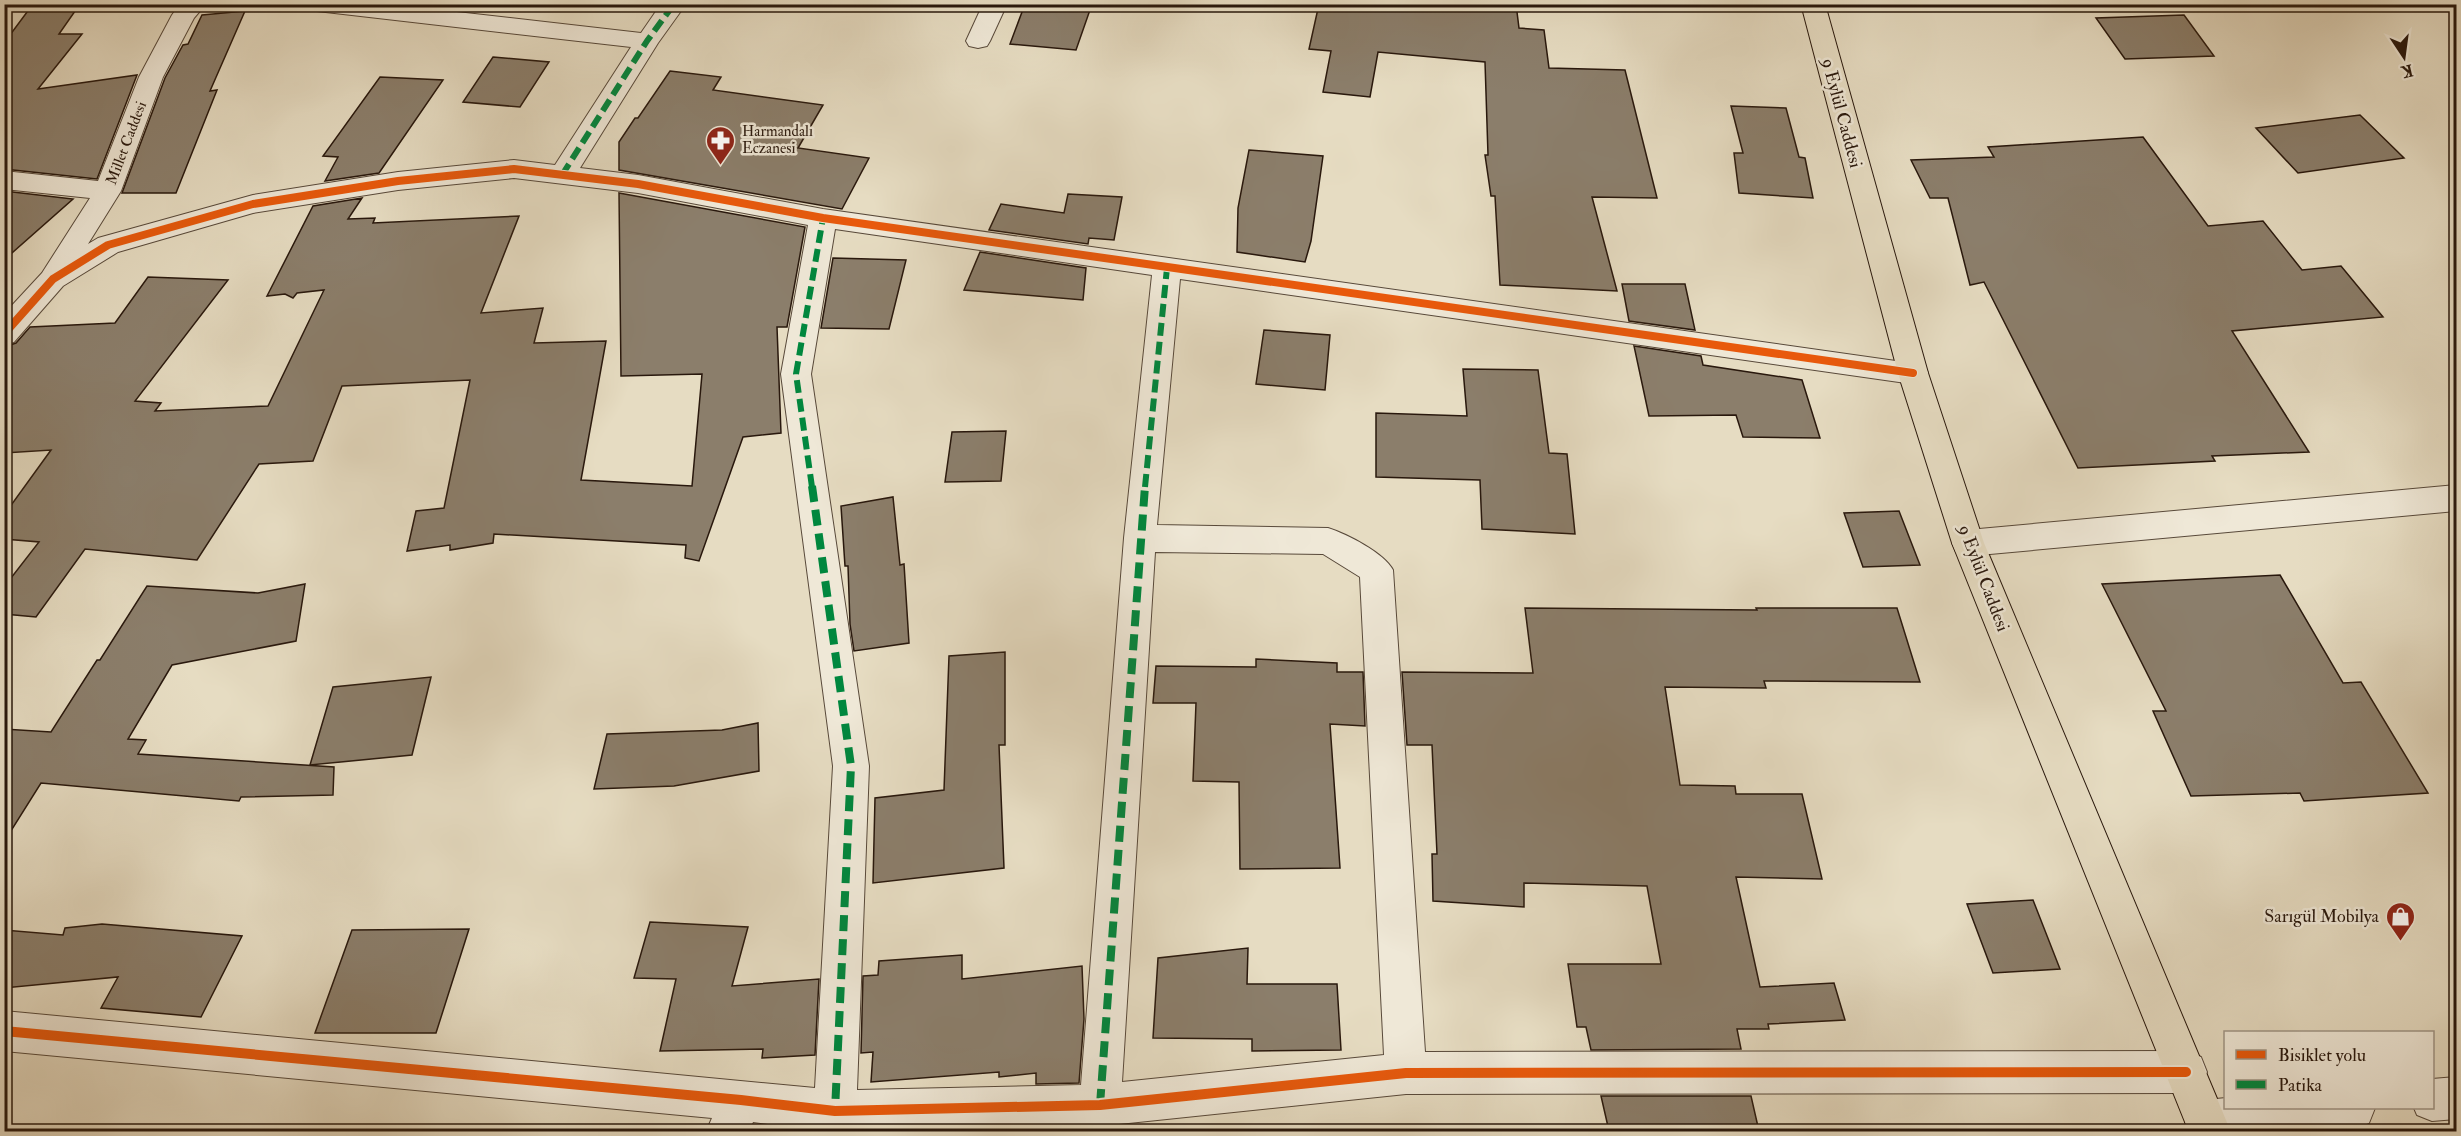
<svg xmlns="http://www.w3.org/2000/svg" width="2461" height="1136" viewBox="0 0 2461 1136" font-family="'IM FELL Double Pica',serif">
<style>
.building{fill:#8b7e6b;stroke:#29180d;stroke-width:1.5}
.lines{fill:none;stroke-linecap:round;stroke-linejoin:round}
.minor-casing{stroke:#58493a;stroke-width:2}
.major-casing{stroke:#29180d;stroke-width:2}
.minor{fill:#efe8d7;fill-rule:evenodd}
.major{fill:#e6dcc2;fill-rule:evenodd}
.quiet-far1{stroke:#00873e;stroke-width:6;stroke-dasharray:13 6;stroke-linecap:butt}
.quiet{stroke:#00873e;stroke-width:8;stroke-dasharray:16 8;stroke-linecap:butt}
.cycleway-far1-casing{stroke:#efe8d7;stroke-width:10}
.cycleway-casing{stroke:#efe8d7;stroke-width:14}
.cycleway-far1{stroke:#e8590c;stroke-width:8}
.cycleway{stroke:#e8590c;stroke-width:10}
.labels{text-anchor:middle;stroke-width:5;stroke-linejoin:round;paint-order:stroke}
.far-poi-label{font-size:15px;fill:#29180d;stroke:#efe8d7;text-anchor:start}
.far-street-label{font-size:15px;fill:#29180d;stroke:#efe8d7}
.street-label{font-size:18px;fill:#29180d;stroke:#efe8d7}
.poi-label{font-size:18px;fill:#29180d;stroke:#efe8d7;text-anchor:end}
</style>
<rect width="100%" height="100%" fill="#e6dcc2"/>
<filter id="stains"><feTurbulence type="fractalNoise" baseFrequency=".00333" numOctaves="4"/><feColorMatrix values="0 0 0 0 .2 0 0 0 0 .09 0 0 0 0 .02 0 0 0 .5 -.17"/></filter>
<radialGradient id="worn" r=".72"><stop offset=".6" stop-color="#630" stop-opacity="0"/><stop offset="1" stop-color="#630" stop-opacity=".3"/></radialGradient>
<g class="building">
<polygon points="33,4 80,4 59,34 82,34 38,89 137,75 97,179 4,169 4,43"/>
<polygon points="1025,4 1091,7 1076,50 1010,44"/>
<polygon points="1319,4 1516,4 1519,28 1544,30 1549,68 1625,70 1657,198 1592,197 1617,291 1500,285 1495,196 1491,196 1485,155 1488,155 1485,62 1378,52 1370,97 1323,92 1331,51 1309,49"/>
<polygon points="245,11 210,91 217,90 176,193 122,193 165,78 183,45 188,44 202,15"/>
<polygon points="2184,15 2214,56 2125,59 2096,18"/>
<polygon points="493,57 549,62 520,107 463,102"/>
<polygon points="670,71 721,77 713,90 823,105 798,148 869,158 842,209 619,170 619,142 635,118 638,118"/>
<polygon points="380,77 443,80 379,173 325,181 338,157 323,156"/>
<polygon points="1731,106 1786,108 1799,157 1805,158 1813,198 1739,193 1734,153 1743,153"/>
<polygon points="2360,115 2404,158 2298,173 2256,128"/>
<polygon points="2143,137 2208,226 2263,221 2302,270 2341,266 2383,317 2232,331 2309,452 2212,456 2215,461 2078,468 1984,282 1970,285 1948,198 1930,198 1911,160 1994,157 1988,147"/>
<polygon points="1249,150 1323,156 1311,241 1305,262 1237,252 1238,208"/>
<polygon points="4,191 73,199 4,260"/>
<polygon points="619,193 805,227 787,327 777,327 781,433 743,437 699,561 685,558 686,545 494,534 493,543 450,550 450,545 407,551 416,511 444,508 470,380 342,386 313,461 259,464 197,560 85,549 36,617 4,614 4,587 39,542 4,539 4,515 51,450 4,453 4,347 16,343 30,327 115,323 148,277 228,280 135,401 161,403 155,411 268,406 324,290 297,293 293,298 285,294 267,296 313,206 362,198 348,219 375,218 373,223 519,216 481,313 543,308 534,343 606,341 581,480 692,486 702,374 621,376"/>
<polygon points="1068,194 1122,197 1114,240 1089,238 1088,244 989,230 1001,204 1064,213"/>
<polygon points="980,252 1086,268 1083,300 964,290"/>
<polygon points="833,258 906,260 889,329 821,328"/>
<polygon points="1622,284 1685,284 1695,330 1629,321"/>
<polygon points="1264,330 1330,335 1325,390 1256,384"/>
<polygon points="1634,346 1701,356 1703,365 1802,380 1820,438 1743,437 1736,415 1649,416"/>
<polygon points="1463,369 1538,370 1549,453 1567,454 1575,534 1482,529 1480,480 1376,477 1376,413 1467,416"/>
<polygon points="1006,431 1001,481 945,482 952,432"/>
<polygon points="893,497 900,565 904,564 909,643 854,651 850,624 848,566 845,566 841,506"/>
<polygon points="1899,511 1920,565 1863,567 1844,513"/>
<polygon points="2280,575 2343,683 2361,682 2428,793 2304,801 2300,793 2191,796 2153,711 2166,711 2102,584"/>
<polygon points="305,584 296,641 172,665 128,739 146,740 138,754 334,767 333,795 241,797 239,801 41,783 4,842 4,729 51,732 97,660 100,660 147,586 258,593"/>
<polygon points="1525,608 1757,610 1756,608 1897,608 1920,682 1764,681 1766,688 1665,687 1680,785 1735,786 1736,794 1802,794 1822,879 1736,877 1760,987 1834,983 1845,1020 1768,1024 1769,1029 1737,1029 1741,1049 1591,1050 1586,1027 1577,1027 1568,964 1661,964 1647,886 1524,883 1524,907 1433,901 1432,854 1437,854 1432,745 1407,745 1402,672 1533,673"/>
<polygon points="1005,652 1005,745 999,745 1004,868 873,883 875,798 944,790 949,656"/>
<polygon points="1256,659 1337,663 1337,672 1363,672 1365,726 1330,724 1340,868 1240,869 1239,782 1193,781 1196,703 1153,703 1156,666 1256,667"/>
<polygon points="431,677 412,755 310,765 333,687"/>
<polygon points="758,723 759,771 674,786 594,789 607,734 722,730"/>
<polygon points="2033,900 2060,969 1993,973 1967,904"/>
<polygon points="650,922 748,927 732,986 819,979 815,1055 762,1058 763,1049 660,1051 676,979 634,978"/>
<polygon points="102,924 242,936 201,1017 101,1008 118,977 4,988 4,930 63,935 65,928"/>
<polygon points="469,929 436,1033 315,1033 352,930"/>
<polygon points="1248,948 1247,984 1337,984 1341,1050 1252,1051 1252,1039 1153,1038 1158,958"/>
<polygon points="962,955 962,979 1082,966 1084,1019 1079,1083 1036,1084 1036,1073 999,1077 999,1072 871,1082 873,1052 861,1053 863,976 878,975 879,961"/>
<polygon points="1601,1096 1751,1096 1759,1131 1609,1131"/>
</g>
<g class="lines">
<defs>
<g id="minor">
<path d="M180,4H206L194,18L163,77L121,191L88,244L98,238L253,195L398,172L514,160L555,165L631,47L317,11L309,9L305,4H386L641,33L661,4H686L658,43L580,168L638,175L823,209L1924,365L1928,373L1924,381L1913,384L1180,279L1157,525L1328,528C1347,534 1384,553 1393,570L1425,1052L2186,1051L2201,1057L2207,1072L2201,1087L2186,1093L1406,1094L1100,1126L831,1132L753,1122L749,1132H706L712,1118L4,1051V1011L815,1088L833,766L781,374L808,225L638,193L514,178L398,190L253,213L118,252L63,286L14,342L4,345V314L42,273L90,198L4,189V171L98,181L139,77L172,15ZM835,229L1152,275L1124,538L1081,1085L857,1090L869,766L811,374ZM1155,552L1323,554L1360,577L1384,1055L1122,1082Z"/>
<polygon points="983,4 1007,4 990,41 987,46 978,48 969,46 966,41"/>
<polygon points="2456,485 2456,511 1968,556 1956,552 1952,543 1956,534 1968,530"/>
<polygon points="2456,1077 2456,1119 2432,1121 2417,1115 2414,1108 2432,1108 2432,1079"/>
<polygon points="2226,1098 2226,1108 2375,1108 2369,1123 2354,1129 2325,1132 2189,1132 2185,1121 2191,1106 2206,1100"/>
</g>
<polygon id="major" points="1801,4 1825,4 1928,373 1984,543 2231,1132 2189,1132 1952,543 1898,373"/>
</defs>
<use href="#minor" class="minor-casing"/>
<use href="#major" class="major-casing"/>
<use href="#minor" class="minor"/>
<use href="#major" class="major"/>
<g class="quiet-far1">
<polyline points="562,175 647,41 674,4"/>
<polyline points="812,487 796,374 823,218"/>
<polyline points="1145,487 1167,268"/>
</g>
<g class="quiet">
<polyline points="812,486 851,766 835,1111"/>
<polyline points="1100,1105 1145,486"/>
</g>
<defs>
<polyline id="cycleway-far1" points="4,334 53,279 108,245 253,204 398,181 514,169 638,184 823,218 1913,373"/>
<polyline id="cycleway" points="4,1031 741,1100 835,1111 1100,1105 1406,1073 2186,1072"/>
</defs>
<use href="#cycleway-far1" class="cycleway-far1-casing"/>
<use href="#cycleway" class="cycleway-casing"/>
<use href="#cycleway-far1" class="cycleway-far1"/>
<use href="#cycleway" class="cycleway"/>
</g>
<defs>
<symbol id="pharmacy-pin" viewBox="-11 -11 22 30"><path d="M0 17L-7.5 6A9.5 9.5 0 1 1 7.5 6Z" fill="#8f2418" stroke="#efe8d7"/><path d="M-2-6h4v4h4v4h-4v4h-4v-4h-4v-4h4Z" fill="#fff"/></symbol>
<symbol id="shop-pin" viewBox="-11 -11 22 30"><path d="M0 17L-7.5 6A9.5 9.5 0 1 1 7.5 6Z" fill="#8f2418" stroke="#efe8d7"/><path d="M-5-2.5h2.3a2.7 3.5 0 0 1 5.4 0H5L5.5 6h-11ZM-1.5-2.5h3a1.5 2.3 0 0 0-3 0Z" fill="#fff"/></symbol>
</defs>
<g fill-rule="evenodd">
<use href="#pharmacy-pin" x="704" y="124" width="33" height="45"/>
<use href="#shop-pin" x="2384" y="900" width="33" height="45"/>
</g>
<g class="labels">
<g class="far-poi-label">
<text x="742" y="136">Harmandalı<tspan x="742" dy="17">Eczanesi</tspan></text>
</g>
<g class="far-street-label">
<text transform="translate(126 143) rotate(-69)" y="5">Millet Caddesi</text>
</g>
<g class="street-label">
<text transform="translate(1842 113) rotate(75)" y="6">9 Eylül Caddesi</text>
<text transform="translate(1984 578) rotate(69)" y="6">9 Eylül Caddesi</text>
</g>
<g class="poi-label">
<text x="2379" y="922">Sarıgül Mobilya</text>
</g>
</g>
<rect width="2461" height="1136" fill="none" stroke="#e6dcc2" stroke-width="24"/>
<rect x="6" y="6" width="2449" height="1124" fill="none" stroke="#29180d" stroke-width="3"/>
<rect x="12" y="12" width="2437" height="1112" fill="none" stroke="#29180d" stroke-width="1.5"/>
<rect x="2224" y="1031" width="210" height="78" fill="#efe8d7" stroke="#a09586" stroke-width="1.5"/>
<rect x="2236" y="1050" width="30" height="9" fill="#e8590c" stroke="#a09586" stroke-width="1.5"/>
<text x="2278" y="1061" font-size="18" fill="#29180d">Bisiklet yolu</text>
<rect x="2236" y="1080" width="30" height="9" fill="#00873e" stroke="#a09586" stroke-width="1.5"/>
<text x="2278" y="1091" font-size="18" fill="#29180d">Patika</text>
<g transform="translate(2404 57) rotate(167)" stroke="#efe8d7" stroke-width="4.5" paint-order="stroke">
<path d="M0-4.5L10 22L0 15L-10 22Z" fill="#29180d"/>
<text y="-9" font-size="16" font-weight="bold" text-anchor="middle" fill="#29180d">K</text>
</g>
<rect width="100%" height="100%" filter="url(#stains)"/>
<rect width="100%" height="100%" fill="url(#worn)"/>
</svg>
